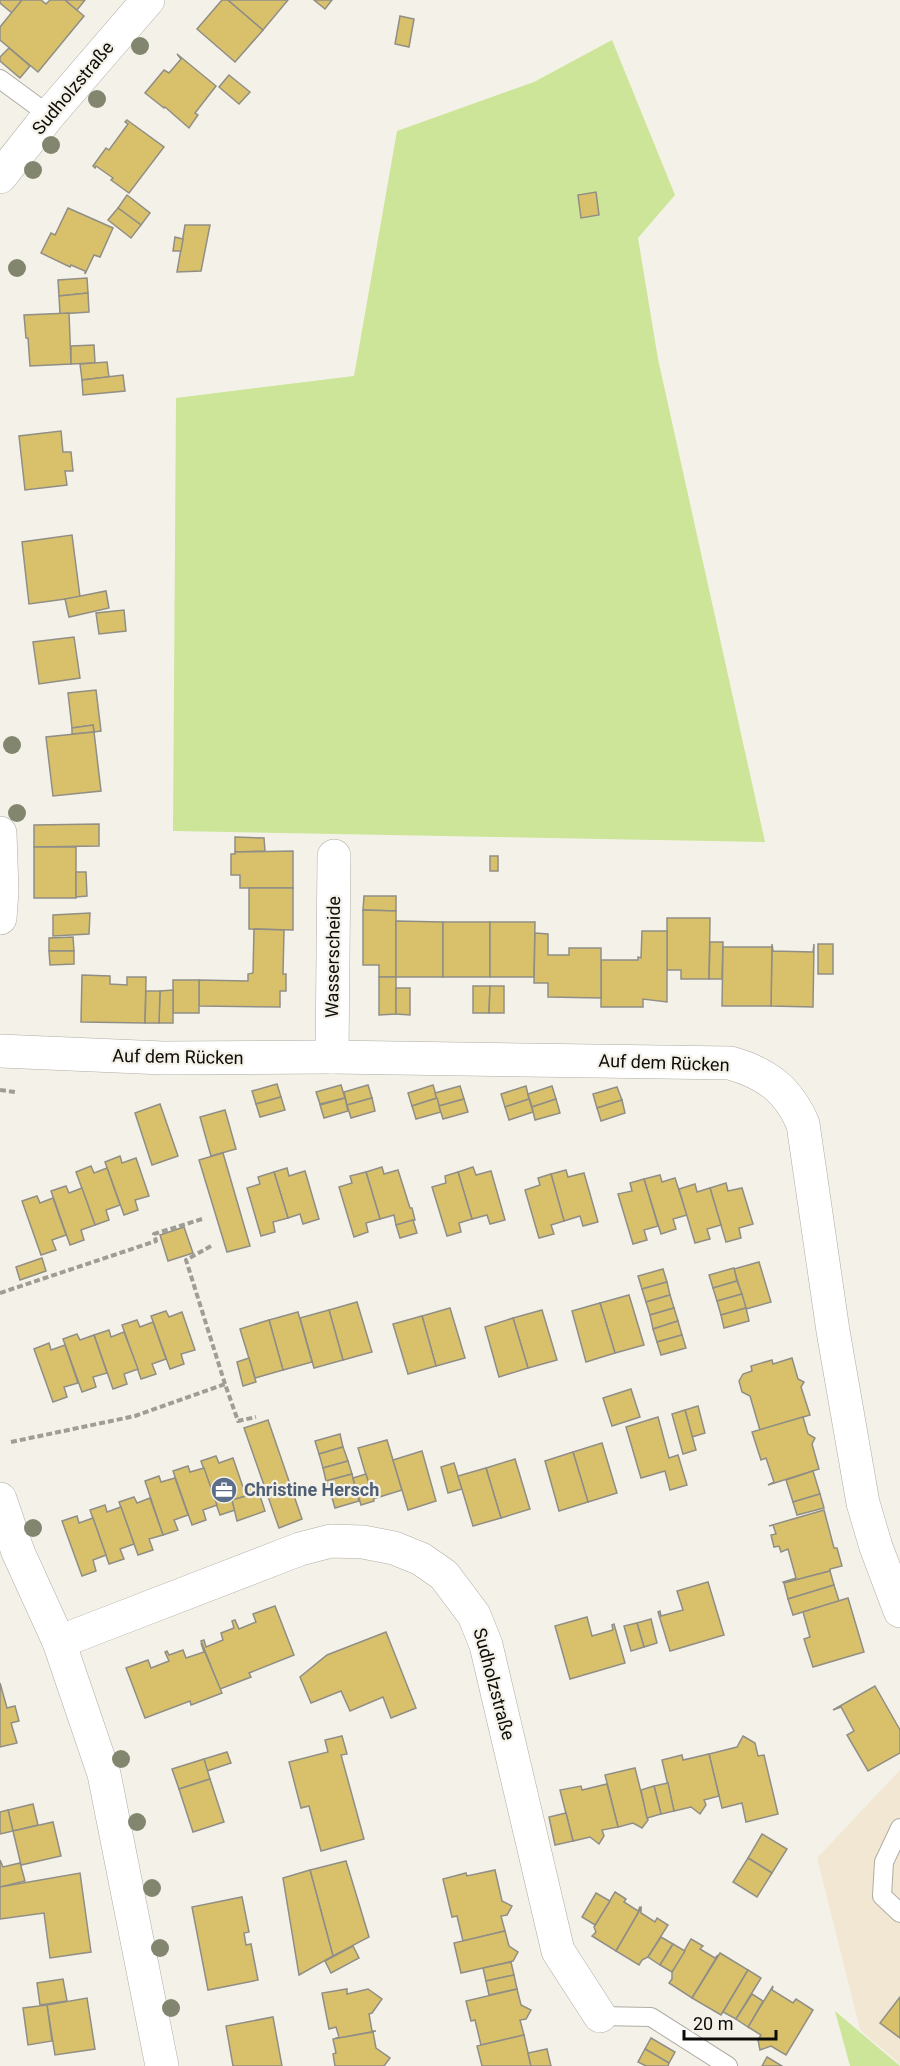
<svg xmlns="http://www.w3.org/2000/svg" width="900" height="2066" viewBox="0 0 900 2066" font-family="Roboto,sans-serif">
<style>
.industrial{fill:#f1e7d2}
.green{fill:#cce598}
.building{fill:#d9c16c;stroke:#908e85;stroke-width:1.5}
.lines{fill:none;stroke-linecap:round;stroke-linejoin:round}
.service-casing{stroke:#afaca3;stroke-width:20}
.minor-casing{stroke:#afaca3;stroke-width:34}
.path{stroke:#9f9d96;stroke-width:4;stroke-dasharray:6 3;stroke-linecap:butt}
.service{stroke:#fff;stroke-width:18}
.minor{stroke:#fff;stroke-width:33}
.tree{fill:#82866f}
.labels{text-anchor:middle;stroke-width:4.5;stroke-linejoin:round;paint-order:stroke}
.street-label{font-size:18px;fill:#0d0c09;stroke:#f4f2e8}
.service-label{font-size:18px;font-weight:bold;fill:#4e5e75;stroke:#f4f2e8;text-anchor:start}
</style>
<rect width="100%" height="100%" fill="#f4f2e8"/>
<polygon class="industrial" points="900,1770 900,2064 860,2030 817,1858"/>
<g class="green">
<polygon points="612,40 675,195 638,238 658,359 765,842 173,831 176,398 354,376 397,131 534,82"/>
<polygon points="835,2011 900,2066 850,2066"/>
</g>
<g class="building">
<polygon points="0,0 22,0 12,13 0,3"/>
<polygon points="22,0 41,0 46,4 50,0 65,0 84,16 38,72 0,40 0,27"/>
<polygon points="65,0 85,0 77,10"/>
<polygon points="222,0 228,0 263,30 235,62 197,29"/>
<polygon points="228,0 288,0 263,30"/>
<polygon points="314,0 332,0 325,9"/>
<polygon points="400,16 414,19 409,47 395,44"/>
<polygon points="9,48 30,66 20,78 0,61 0,57"/>
<polygon points="177,54 216,86 195,113 198,115 189,128 165,107 164,108 145,93 164,70 169,73 181,59"/>
<polygon points="229,75 250,92 239,104 219,87"/>
<polygon points="127,120 164,147 129,193 111,180 113,178 96,166 95,168 93,166 106,148 109,150 128,124 125,122"/>
<polygon points="596,192 599,215 581,218 578,195"/>
<polygon points="127,195 150,213 141,225 118,208"/>
<polygon points="68,208 113,228 100,257 94,255 85,274 85,271 71,265 70,267 41,253 51,233 55,235"/>
<polygon points="118,208 141,225 131,238 108,220"/>
<polygon points="185,225 210,225 201,271 177,272"/>
<polygon points="175,237 183,239 181,251 173,251"/>
<polygon points="87,278 88,293 59,296 58,280"/>
<polygon points="88,293 89,312 60,314 59,296"/>
<polygon points="69,313 71,364 30,366 28,338 26,338 24,315"/>
<polygon points="94,345 95,363 71,364 71,346"/>
<polygon points="107,362 109,377 82,380 80,364"/>
<polygon points="123,375 125,391 83,395 82,380"/>
<polygon points="61,431 63,452 71,452 73,471 65,471 67,485 25,490 19,436"/>
<polygon points="72,535 80,597 29,604 22,542"/>
<polygon points="106,591 109,608 69,617 65,599"/>
<polygon points="124,610 126,631 99,634 96,613"/>
<polygon points="74,637 80,678 39,684 33,642"/>
<polygon points="96,690 101,731 94,732 93,725 72,728 68,693"/>
<polygon points="93,725 94,732 72,734 72,728"/>
<polygon points="94,732 101,791 53,796 46,737"/>
<polygon points="99,824 99,846 34,847 34,825"/>
<polygon points="235,837 264,838 265,851 235,852"/>
<rect x="34" y="847" width="42" height="51"/>
<polygon points="293,851 293,888 240,888 240,875 231,875 231,854 235,854 235,852"/>
<rect x="490" y="856" width="8" height="15"/>
<polygon points="76,872 86,872 87,896 76,897"/>
<polygon points="249,888 293,888 293,930 249,929"/>
<polygon points="364,896 396,896 396,911 363,910"/>
<polygon points="363,910 396,911 396,977 379,977 379,965 363,965"/>
<polygon points="90,913 89,934 53,936 53,915"/>
<polygon points="667,918 710,918 709,979 681,979 681,970 667,970"/>
<polygon points="396,921 443,922 443,977 396,977"/>
<rect x="443" y="922" width="47" height="55"/>
<polygon points="490,922 535,922 534,977 490,977"/>
<polygon points="254,929 284,930 283,974 286,974 286,991 280,991 280,1007 199,1006 199,980 248,981 248,974 253,973"/>
<polygon points="642,931 667,931 667,1002 643,999 643,1007 601,1007 601,960 638,960 638,957 641,958"/>
<polygon points="535,933 548,934 548,955 569,955 569,948 601,948 601,998 548,997 548,983 534,983"/>
<polygon points="73,937 74,951 49,951 49,938"/>
<polygon points="710,942 723,942 722,979 709,979"/>
<polygon points="772,944 773,951 813,952 814,944 813,1007 771,1006"/>
<rect x="818" y="944" width="15" height="30"/>
<polygon points="723,947 772,947 771,1006 722,1006"/>
<polygon points="49,951 74,951 74,964 50,965"/>
<polygon points="82,975 110,976 110,984 127,985 127,977 146,977 145,1023 81,1022"/>
<polygon points="379,977 396,977 396,1014 379,1015"/>
<rect x="173" y="980" width="26" height="33"/>
<polygon points="473,986 490,986 489,1013 473,1013"/>
<polygon points="490,986 504,986 504,1013 489,1013"/>
<polygon points="396,988 410,988 410,1015 396,1014"/>
<polygon points="173,990 173,1023 159,1023 160,991"/>
<polygon points="146,991 160,991 159,1023 145,1023"/>
<polygon points="277,1084 281,1097 256,1104 252,1091"/>
<polygon points="341,1085 345,1098 320,1104 316,1092"/>
<polygon points="368,1085 372,1098 347,1105 344,1092"/>
<polygon points="433,1085 437,1098 412,1106 408,1093"/>
<polygon points="460,1086 464,1099 439,1106 435,1093"/>
<polygon points="526,1086 529,1099 505,1107 501,1094"/>
<polygon points="552,1086 556,1099 532,1107 528,1094"/>
<polygon points="617,1087 622,1100 597,1108 593,1094"/>
<polygon points="281,1097 285,1110 260,1117 256,1104"/>
<polygon points="345,1098 348,1111 324,1118 320,1105"/>
<polygon points="372,1098 375,1111 351,1118 347,1105"/>
<polygon points="437,1098 441,1112 416,1119 412,1106"/>
<polygon points="464,1099 468,1112 443,1119 439,1106"/>
<polygon points="529,1099 533,1112 509,1120 505,1107"/>
<polygon points="556,1099 560,1113 535,1120 532,1107"/>
<polygon points="622,1100 625,1113 601,1121 597,1108"/>
<polygon points="160,1104 178,1156 152,1165 135,1113"/>
<polygon points="225,1110 236,1149 211,1156 200,1117"/>
<polygon points="223,1153 250,1246 227,1252 199,1160"/>
<polygon points="120,1156 122,1163 136,1158 149,1196 135,1200 138,1210 124,1215 105,1162"/>
<polygon points="91,1166 94,1173 107,1168 120,1205 106,1210 109,1220 95,1225 76,1172"/>
<polygon points="382,1167 384,1174 398,1170 410,1208 412,1208 415,1220 396,1225 394,1215 380,1219 366,1172"/>
<polygon points="473,1167 476,1175 491,1171 505,1220 490,1224 487,1215 472,1219 458,1172"/>
<polygon points="287,1168 289,1176 305,1171 319,1219 303,1224 300,1214 288,1218 274,1172"/>
<polygon points="566,1170 568,1177 584,1173 598,1222 583,1226 580,1216 564,1221 551,1174"/>
<polygon points="274,1172 288,1218 273,1222 275,1232 261,1236 247,1188 260,1184 258,1177"/>
<polygon points="366,1172 380,1219 366,1223 368,1232 354,1237 339,1187 352,1183 350,1176"/>
<polygon points="458,1172 472,1219 459,1223 461,1232 447,1236 432,1187 446,1183 445,1176"/>
<polygon points="551,1174 564,1221 551,1225 554,1234 539,1238 525,1190 540,1185 538,1178"/>
<polygon points="660,1175 662,1182 675,1178 687,1215 673,1219 676,1229 661,1234 644,1179"/>
<polygon points="644,1179 658,1226 644,1230 647,1240 633,1244 618,1194 632,1191 630,1183"/>
<polygon points="726,1183 728,1191 742,1188 753,1224 739,1228 741,1238 726,1242 710,1188"/>
<polygon points="695,1184 697,1192 710,1188 721,1225 707,1229 710,1239 695,1243 679,1189"/>
<polygon points="66,1186 69,1193 82,1188 95,1225 81,1230 84,1240 70,1245 51,1191"/>
<polygon points="37,1196 40,1203 53,1198 66,1235 52,1240 56,1250 41,1255 22,1201"/>
<polygon points="413,1220 417,1233 400,1238 396,1225"/>
<polygon points="184,1227 193,1253 168,1261 160,1235"/>
<polygon points="42,1258 46,1271 20,1280 16,1267"/>
<polygon points="759,1262 771,1302 746,1309 734,1269"/>
<polygon points="734,1268 737,1281 713,1288 709,1275"/>
<polygon points="663,1269 667,1282 642,1289 638,1276"/>
<polygon points="737,1281 742,1294 717,1301 713,1288"/>
<polygon points="667,1282 670,1295 646,1302 642,1289"/>
<polygon points="742,1294 746,1308 721,1315 717,1301"/>
<polygon points="629,1295 644,1345 615,1353 600,1303"/>
<polygon points="670,1295 674,1308 650,1315 646,1302"/>
<polygon points="357,1302 372,1352 343,1360 329,1310"/>
<polygon points="600,1303 615,1353 586,1362 572,1311"/>
<polygon points="450,1308 465,1358 436,1366 422,1316"/>
<polygon points="674,1308 678,1321 653,1329 650,1315"/>
<polygon points="746,1308 749,1321 724,1328 721,1315"/>
<polygon points="329,1310 343,1360 314,1368 300,1318"/>
<polygon points="542,1310 557,1360 528,1368 513,1318"/>
<polygon points="166,1311 169,1317 182,1312 195,1350 181,1354 184,1364 170,1369 151,1316"/>
<polygon points="298,1312 312,1362 283,1370 269,1320"/>
<polygon points="422,1316 436,1366 408,1374 393,1324"/>
<polygon points="513,1318 528,1368 499,1377 485,1327"/>
<polygon points="137,1320 140,1327 153,1322 166,1359 152,1364 156,1374 141,1379 122,1325"/>
<polygon points="269,1320 283,1370 255,1378 240,1329"/>
<polygon points="678,1321 682,1335 657,1342 653,1329"/>
<polygon points="109,1330 111,1337 124,1332 138,1369 124,1374 127,1384 113,1389 94,1335"/>
<polygon points="77,1334 80,1340 94,1335 107,1373 93,1377 96,1387 82,1392 63,1339"/>
<polygon points="682,1335 686,1348 661,1355 657,1342"/>
<polygon points="49,1343 51,1350 65,1345 78,1383 64,1387 67,1397 53,1402 34,1349"/>
<polygon points="249,1358 256,1382 243,1386 237,1362"/>
<polygon points="792,1358 798,1379 804,1382 801,1387 810,1415 760,1430 750,1396 742,1392 739,1381 743,1374 752,1371 751,1366 772,1360 773,1364"/>
<polygon points="631,1389 640,1417 612,1426 603,1398"/>
<polygon points="698,1406 705,1433 692,1437 685,1410"/>
<polygon points="685,1410 696,1450 683,1454 672,1414"/>
<polygon points="658,1417 669,1458 678,1455 687,1485 670,1490 665,1471 641,1478 626,1427"/>
<polygon points="803,1417 808,1434 815,1438 812,1444 819,1469 768,1485 774,1482 766,1458 761,1460 752,1432"/>
<polygon points="268,1420 302,1519 279,1528 244,1428"/>
<polygon points="340,1434 343,1447 319,1454 315,1441"/>
<polygon points="387,1440 402,1490 373,1499 358,1448"/>
<polygon points="602,1443 617,1493 588,1502 573,1452"/>
<polygon points="343,1447 348,1461 323,1468 319,1454"/>
<polygon points="422,1451 436,1501 408,1510 393,1460"/>
<polygon points="573,1452 588,1502 559,1511 545,1461"/>
<polygon points="216,1456 219,1463 233,1458 246,1496 232,1500 235,1510 220,1515 201,1461"/>
<polygon points="515,1459 530,1509 501,1518 486,1468"/>
<polygon points="348,1461 352,1474 326,1481 323,1468"/>
<polygon points="454,1463 462,1489 448,1493 441,1467"/>
<polygon points="188,1466 190,1472 204,1468 217,1505 203,1510 206,1520 192,1525 173,1471"/>
<polygon points="486,1468 501,1518 473,1526 458,1476"/>
<polygon points="813,1471 820,1494 793,1502 786,1480"/>
<polygon points="352,1474 355,1487 331,1494 326,1481"/>
<polygon points="366,1474 374,1501 361,1505 353,1478"/>
<polygon points="159,1476 161,1482 175,1478 188,1515 174,1520 178,1530 163,1535 145,1481"/>
<polygon points="256,1484 265,1511 237,1521 232,1500 246,1496 243,1489"/>
<polygon points="355,1487 359,1501 335,1508 331,1494"/>
<polygon points="820,1494 824,1508 797,1515 793,1502"/>
<polygon points="134,1497 137,1503 150,1498 163,1535 149,1539 153,1550 138,1555 119,1502"/>
<polygon points="105,1505 107,1512 121,1507 134,1544 120,1549 124,1559 109,1564 90,1510"/>
<polygon points="824,1510 834,1548 837,1548 842,1566 830,1569 830,1571 784,1583 783,1582 796,1578 788,1549 781,1552 779,1546 774,1547 771,1535 776,1534 773,1525 769,1526"/>
<polygon points="77,1516 79,1523 93,1518 106,1555 93,1560 96,1571 82,1576 62,1521"/>
<polygon points="830,1571 834,1585 788,1599 784,1583"/>
<polygon points="708,1582 724,1635 670,1651 658,1612 660,1611 661,1616 683,1610 677,1591"/>
<polygon points="834,1585 839,1601 793,1615 788,1599"/>
<polygon points="848,1598 864,1652 813,1667 804,1639 810,1637 803,1612"/>
<polygon points="275,1606 294,1655 249,1673 251,1677 220,1689 201,1641 204,1640 206,1647 223,1640 221,1633 234,1628 232,1621 235,1620 239,1629 256,1622 253,1614"/>
<polygon points="587,1617 592,1636 613,1630 612,1625 614,1624 625,1663 570,1679 555,1626"/>
<polygon points="651,1619 657,1643 644,1647 637,1623"/>
<polygon points="637,1623 644,1647 631,1651 624,1626"/>
<polygon points="386,1632 416,1708 391,1718 383,1697 350,1711 341,1691 311,1703 300,1677 327,1655"/>
<polygon points="201,1643 222,1693 191,1705 190,1701 145,1718 126,1668 148,1660 151,1668 169,1661 165,1652 167,1651 169,1655 183,1650 186,1658 204,1652"/>
<polygon points="0,1683 7,1708 15,1706 19,1721 11,1723 17,1743 0,1747"/>
<polygon points="875,1686 900,1730 900,1753 868,1771 847,1735 854,1731 841,1707 833,1710"/>
<polygon points="342,1736 347,1754 341,1755 364,1839 321,1851 309,1806 301,1808 289,1762 328,1752 325,1740"/>
<polygon points="743,1736 755,1743 758,1756 764,1755 778,1814 746,1822 742,1803 722,1808 709,1754 737,1747"/>
<polygon points="227,1752 231,1763 207,1771 204,1759"/>
<polygon points="709,1754 719,1796 704,1800 706,1805 700,1814 691,1807 674,1811 662,1760 682,1755 683,1760"/>
<polygon points="204,1759 210,1779 179,1789 172,1769"/>
<polygon points="635,1768 648,1820 642,1828 633,1823 618,1827 605,1775"/>
<polygon points="210,1779 224,1822 193,1832 179,1789"/>
<polygon points="668,1783 674,1811 661,1814 654,1786"/>
<polygon points="607,1784 618,1827 602,1830 604,1836 599,1844 590,1837 573,1841 560,1790 581,1786 582,1790"/>
<polygon points="654,1786 661,1814 647,1818 641,1790"/>
<polygon points="33,1804 38,1825 13,1831 8,1810"/>
<polygon points="8,1810 13,1831 0,1834 0,1812"/>
<polygon points="566,1813 573,1841 555,1845 549,1817"/>
<polygon points="53,1822 61,1856 21,1865 13,1831"/>
<polygon points="762,1834 787,1849 772,1873 748,1858"/>
<polygon points="748,1858 772,1873 757,1897 733,1882"/>
<polygon points="0,1860 3,1867 20,1863 25,1881 0,1887"/>
<polygon points="346,1861 369,1937 333,1956 310,1870"/>
<polygon points="310,1870 333,1956 299,1975 283,1878"/>
<polygon points="495,1870 502,1901 512,1906 507,1915 501,1916 505,1931 463,1941 457,1916 452,1917 443,1879 466,1873 467,1876"/>
<polygon points="80,1873 91,1952 50,1958 44,1913 0,1919 0,1887"/>
<polygon points="615,1892 626,1899 624,1902 638,1911 640,1907 641,1908 616,1951 592,1936 596,1932 594,1927"/>
<polygon points="596,1893 610,1901 595,1925 582,1917"/>
<polygon points="242,1897 249,1932 244,1933 246,1945 251,1944 258,1980 208,1990 192,1907"/>
<polygon points="641,1908 641,1913 655,1922 657,1918 668,1925 648,1957 642,1960 639,1965 616,1951"/>
<polygon points="505,1931 509,1946 518,1952 513,1961 461,1973 454,1943"/>
<polygon points="661,1937 673,1944 660,1965 648,1957"/>
<polygon points="691,1939 703,1946 700,1949 715,1958 718,1955 692,1998 669,1983 672,1979 672,1972"/>
<polygon points="673,1944 685,1951 672,1972 660,1965"/>
<polygon points="353,1946 359,1958 331,1973 325,1961"/>
<polygon points="720,1953 748,1970 721,2015 692,1998"/>
<polygon points="511,1962 514,1975 486,1981 483,1968"/>
<polygon points="748,1970 761,1978 736,2019 723,2012"/>
<polygon points="514,1975 517,1989 489,1995 486,1981"/>
<polygon points="63,1979 67,2001 40,2005 37,1983"/>
<polygon points="773,1986 772,1990 793,2003 796,1999 813,2010 786,2055 771,2046 760,2050 758,2040 761,2035 748,2027"/>
<polygon points="347,1989 347,1994 368,1989 382,1999 372,2013 369,2014 372,2031 376,2031 334,2039 339,2037 336,2027 329,2029 322,1993"/>
<polygon points="517,1989 521,2005 531,2010 526,2019 520,2020 524,2035 481,2045 475,2020 471,2021 466,2001"/>
<polygon points="752,1994 763,2001 748,2027 736,2019"/>
<polygon points="900,1997 900,2038 880,2023"/>
<polygon points="87,1998 95,2049 55,2055 47,2005"/>
<polygon points="47,2005 52,2041 28,2045 23,2008"/>
<polygon points="273,2017 282,2066 233,2066 226,2026"/>
<polygon points="373,2032 376,2048 390,2058 384,2066 335,2066 333,2054 336,2053 333,2039"/>
<polygon points="524,2035 531,2066 482,2066 477,2046"/>
<polygon points="651,2038 675,2052 669,2063 645,2049"/>
<polygon points="547,2049 551,2066 531,2066 528,2053"/>
<polygon points="645,2049 669,2063 668,2066 646,2066 638,2062"/>
<polygon points="767,2057 782,2066 762,2066"/>
</g>
<g class="lines">
<defs>
<g id="service">
<polyline points="0,79 49,115"/>
<polyline points="900,1828 884,1862 882,1896 900,1913"/>
<polyline points="600,2016 651,2017 728,2066"/>
</g>
<g id="minor">
<polyline points="0,177 49,115 148,0"/>
<polyline points="0,833 2,891 0,918"/>
<path d="M0,1051L163,1058L332,1057L730,1063C766,1073 788,1089 803,1124L833,1331L863,1503L876,1547L900,1611"/>
<polyline points="332,1057 334,856"/>
<polyline points="0,1499 18,1552 59,1642 104,1774 162,2066"/>
<polyline points="59,1642 300,1549 331,1541 363,1542 394,1548 421,1559 444,1575 474,1615 486,1645 558,1951 600,2016"/>
</g>
</defs>
<use href="#service" class="service-casing"/>
<use href="#minor" class="minor-casing"/>
<g class="path">
<polyline points="0,1090 15,1092"/>
<polyline points="211,1246 186,1260 225,1384"/>
<polyline points="0,1293 156,1241 154,1234 202,1219"/>
<polyline points="11,1442 135,1416 225,1384 238,1421 256,1417"/>
</g>
<use href="#service" class="service"/>
<use href="#minor" class="minor"/>
</g>
<g class="tree">
<circle cx="140" cy="46" r="9"/>
<circle cx="97" cy="99" r="9"/>
<circle cx="51" cy="145" r="9"/>
<circle cx="33" cy="170" r="9"/>
<circle cx="17" cy="268" r="9"/>
<circle cx="12" cy="745" r="9"/>
<circle cx="17" cy="813" r="9"/>
<circle cx="33" cy="1528" r="9"/>
<circle cx="121" cy="1759" r="9"/>
<circle cx="137" cy="1822" r="9"/>
<circle cx="152" cy="1888" r="9"/>
<circle cx="160" cy="1948" r="9"/>
<circle cx="171" cy="2008" r="9"/>
</g>
<defs>
<symbol id="office-disc" viewBox="-11 -11 22 22"><circle r="9.5" fill="#5c6f8a" stroke="#f4f2e8"/><path d="M-6-3h4V-5.5h4V-3h4V5H-6ZM-1-4.5V-3h2v-1.5ZM-6 0V1H6V0Z" fill="#fff"/></symbol>
</defs>
<g fill-rule="evenodd">
<use href="#office-disc" x="209" y="1475" width="30" height="30"/>
</g>
<g class="labels">
<g class="street-label">
<text transform="translate(73 88) rotate(-50)" y="6">Sudholzstraße</text>
<text transform="translate(333 957) rotate(-89)" y="6">Wasserscheide</text>
<text transform="translate(178 1057) rotate(1)" y="6">Auf dem Rücken</text>
<text transform="translate(664 1063) rotate(2)" y="6">Auf dem Rücken</text>
<text transform="translate(494 1684) rotate(75)" y="6">Sudholzstraße</text>
</g>
<g class="service-label">
<text x="244" y="1496">Christine Hersch</text>
</g>
</g>
<path d="M684 2030v9h92v-9" fill="none" stroke="#0d0c09" stroke-width="3"/>
<text x="693" y="2030" font-size="18" fill="#0d0c09" stroke="#f4f2e8" stroke-width="4.5" paint-order="stroke">20 m</text>
</svg>
